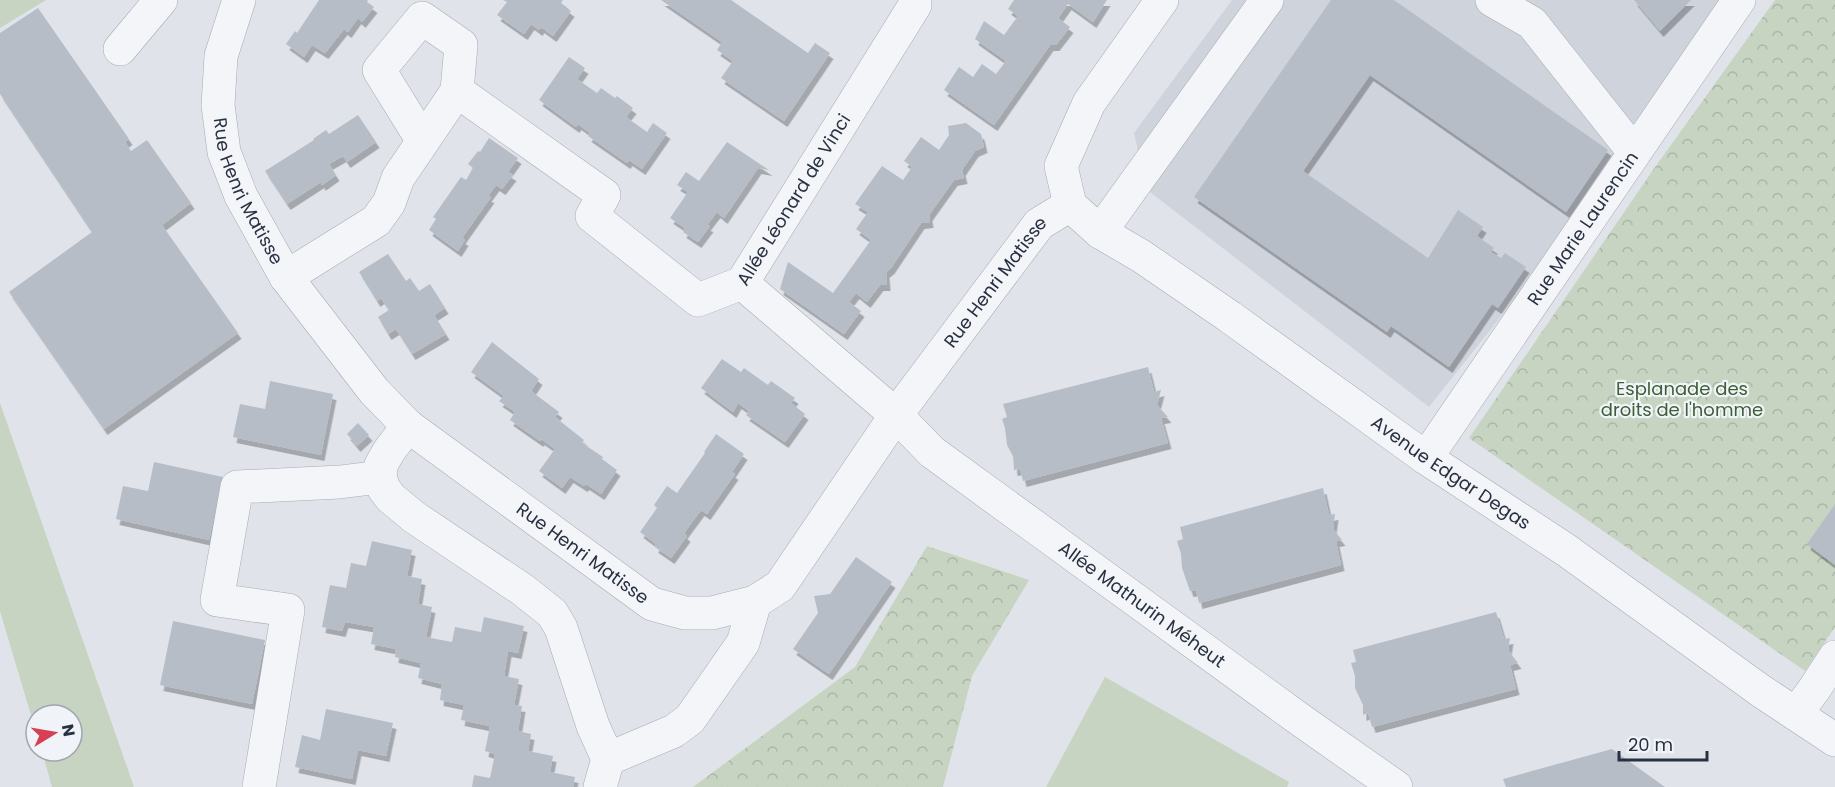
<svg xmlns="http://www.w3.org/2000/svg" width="1835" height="787" viewBox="0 0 1835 787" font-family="Poppins,sans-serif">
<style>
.built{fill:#ced3dc}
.grass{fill:#c6d4c1}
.park{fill:url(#park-crowns)}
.building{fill:#b7bdc7;filter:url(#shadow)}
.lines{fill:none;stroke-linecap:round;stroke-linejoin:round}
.minor-casing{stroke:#a5abb4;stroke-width:34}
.minor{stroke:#f3f5f8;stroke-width:33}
.labels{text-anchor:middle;stroke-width:4.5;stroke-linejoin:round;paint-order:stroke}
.street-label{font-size:18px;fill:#283142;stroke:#f0f3f7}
.park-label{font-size:18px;fill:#3c5f35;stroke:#f0f3f7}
</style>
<defs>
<pattern id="park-crowns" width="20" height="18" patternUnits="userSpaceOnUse" patternTransform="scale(1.5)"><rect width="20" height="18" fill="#c6d4c1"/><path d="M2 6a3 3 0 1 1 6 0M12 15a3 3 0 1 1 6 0" fill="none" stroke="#aab6a7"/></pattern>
<filter id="shadow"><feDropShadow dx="3.5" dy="6" stdDeviation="0" flood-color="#0004"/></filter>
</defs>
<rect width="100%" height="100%" fill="#e0e4ea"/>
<polygon class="built" points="1232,0 1722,0 1580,217 1429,407 1146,189 1134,133"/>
<g class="grass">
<polygon points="0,0 46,0 0,28"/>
<polygon points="0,403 134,787 52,787 42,751 72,751 72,715 36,715 36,732 0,611"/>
<polygon points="1105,677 1289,782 1287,787 1046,787"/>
</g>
<g class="park">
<polygon points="1775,0 1835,0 1835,627 1805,671 1469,438 1653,170"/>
<polygon points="927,546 1029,580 972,676 943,787 693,787 855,667"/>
</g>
<g class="building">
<polygon points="319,0 368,0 367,2 374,7 362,22 358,18 348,32 344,29 325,53 312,45 304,57 286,44 295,31 297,33"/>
<polygon points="503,0 563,0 561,3 571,11 553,36 541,27 539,30 531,24 524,34 497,15 507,2"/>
<polygon points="661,0 731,0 808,53 815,43 830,53 784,121 721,78 733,61 717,50 722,42"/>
<polygon points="1014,0 1107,0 1093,22 1068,4 1058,18 1070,27 1056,45 1050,45 994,125 944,90 959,67 973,77 982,64 996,74 1006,61 975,39 984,21 1004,35 1018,16 1008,9"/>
<polygon points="1331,0 1394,0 1608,150 1566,212 1370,75 1303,171 1428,258 1458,210 1483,227 1477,236 1494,248 1491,252 1501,258 1505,253 1526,267 1498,308 1492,304 1449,367 1391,326 1387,332 1194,197"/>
<polygon points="1634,0 1691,0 1660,31"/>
<polygon points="38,8 129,139 125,142 131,151 147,140 191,203 162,225 238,333 104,429 9,292 92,232 0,94 0,33"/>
<polygon points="569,57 585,68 577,79 597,93 601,88 615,98 617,96 633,108 626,117 647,132 653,123 667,133 642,169 629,160 627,163 588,136 590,133 578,124 576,127 539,100"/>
<polygon points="358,115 376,142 347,162 343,156 329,164 336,175 322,185 321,182 287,204 265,171 314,140 313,139 326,130 329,134"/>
<polygon points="966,123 981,134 984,147 975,151 962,170 964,178 954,180 929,215 930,222 921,223 891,268 886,272 887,285 880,285 867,302 856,293 849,302 861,311 844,334 780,289 788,262 833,293 871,240 856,229 868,212 855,204 882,166 903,180 912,167 904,161 921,137 939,150 949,135 948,126"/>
<polygon points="489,138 518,158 508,172 513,175 502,189 496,185 488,196 491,197 462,238 465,240 458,251 429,230 436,219 433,217 461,177 466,180 473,168 468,164 478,151 480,152"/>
<polygon points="727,142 769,170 758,168 724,218 717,212 707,225 710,226 698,242 683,232 685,228 670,218 688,192 677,185 686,172 699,181"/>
<polygon points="388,254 406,281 410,278 419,291 430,284 445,308 434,315 446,334 412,354 396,329 388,334 378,317 389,310 381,298 377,301 359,272"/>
<polygon points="492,342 539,379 531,391 559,412 555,417 584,440 582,443 603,457 602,459 617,470 601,494 586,484 584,486 570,477 562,488 539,471 555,449 541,439 540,441 510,420 515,412 499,401 504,396 471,372"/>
<polygon points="722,359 741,372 744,368 768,385 771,381 795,398 791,403 805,414 785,442 746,415 749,411 738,403 733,412 701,388"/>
<polygon points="1148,367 1154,392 1161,390 1157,405 1168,417 1161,418 1168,443 1023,481 1020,469 1014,470 1013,456 1007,445 1005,428 1002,419 1007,417 1003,404"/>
<polygon points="270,381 333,394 321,455 233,437 240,404 265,409"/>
<polygon points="358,423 369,435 357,446 347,434"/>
<polygon points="716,434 744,454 732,472 735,474 707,514 701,510 684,533 687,536 671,558 655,547 656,544 640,532 657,508 654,505 667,486 677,493 705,453 704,452"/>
<polygon points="154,462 223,477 209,540 116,519 123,486 148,491"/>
<polygon points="1323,488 1329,515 1335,514 1333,529 1342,540 1336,541 1341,565 1199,603 1196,590 1190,591 1182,568 1181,554 1177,541 1183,539 1180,527"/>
<polygon points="1835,504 1835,565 1807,544"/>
<polygon points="372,541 412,550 407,576 422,579 418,604 432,607 426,637 452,642 455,627 481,632 484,617 524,626 518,653 508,651 504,676 519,679 514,705 522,706 518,731 531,734 528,751 553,756 550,772 575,777 573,787 472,787 474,775 490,778 495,754 485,751 490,726 461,720 464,705 440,700 442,684 418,678 421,663 395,657 396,649 371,644 374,627 345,622 342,631 322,627 330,585 346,588 351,563 366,566"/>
<polygon points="856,557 892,582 829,674 793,649 818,613 814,596 830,594"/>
<polygon points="1496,612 1504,639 1510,638 1508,650 1518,663 1510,665 1516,689 1372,727 1368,713 1363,715 1363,705 1355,688 1355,676 1351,663 1356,662 1353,650"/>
<polygon points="173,621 265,640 252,704 160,685"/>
<polygon points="326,709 393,723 386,756 358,750 352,779 295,767 302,735 320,740"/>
<polygon points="1612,749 1665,787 1506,787 1503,779"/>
</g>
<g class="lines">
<defs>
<g id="minor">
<path id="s1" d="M239,0L221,56L218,105L224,152L241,196L286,277L374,391L408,426L652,604L685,613H712L755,602L780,586L896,415L1039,224L1070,205"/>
<polyline points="1492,0 1532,23 1634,152"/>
<polyline points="120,49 161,0"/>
<polyline points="457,91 604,195 592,216 698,300 742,283"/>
<path id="s2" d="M1070,205L1100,232L1141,256L1230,317L1426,458L1566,550L1761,691L1835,740"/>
<polyline points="1070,205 1061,166 1089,103 1162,0"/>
<polyline points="1100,232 1267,0"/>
<polyline points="286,277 376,221 389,203 398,178 457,91 461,45 422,18 379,70 423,141"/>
<path id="s3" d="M742,283L896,415L932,452L1302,721L1396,787"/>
<path id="s4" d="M742,283L915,5"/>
<polyline points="408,426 389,451 381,465 380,477 384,489 391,498 414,517 523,590 552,613 561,628 593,726 608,759 600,787"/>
<path id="s5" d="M1426,458L1739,0"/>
<polyline points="1796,714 1815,688 1835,657"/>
<polyline points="608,759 674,731 690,719 743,643 755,602"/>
<polyline points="259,787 288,610 217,600 237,487 340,482 380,477"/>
</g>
</defs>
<use href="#minor" class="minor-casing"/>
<use href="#minor" class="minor"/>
</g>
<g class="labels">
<g class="street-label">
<text dy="6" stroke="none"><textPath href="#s1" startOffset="200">Rue Henri Matisse</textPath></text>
<text dy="6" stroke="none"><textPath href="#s4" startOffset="98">Allée Léonard de Vinci</textPath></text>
<text dy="6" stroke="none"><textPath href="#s5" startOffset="278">Rue Marie Laurencin</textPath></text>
<text dy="6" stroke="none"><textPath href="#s1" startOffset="1298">Rue Henri Matisse</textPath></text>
<text dy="6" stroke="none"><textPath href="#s2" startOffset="466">Avenue Edgar Degas</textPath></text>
<text dy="6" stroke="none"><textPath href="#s1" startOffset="704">Rue Henri Matisse</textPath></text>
<text dy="6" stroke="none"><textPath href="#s3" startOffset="514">Allée Mathurin Méheut</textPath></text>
</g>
<g class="park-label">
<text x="1682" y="395">Esplanade des<tspan x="1682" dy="21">droits de l'homme</tspan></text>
</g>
</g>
<g transform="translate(54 733) rotate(79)"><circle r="28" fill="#f0f3f7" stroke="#a0a5af" stroke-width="1.5"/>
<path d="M0-4.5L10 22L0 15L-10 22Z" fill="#d54054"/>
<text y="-9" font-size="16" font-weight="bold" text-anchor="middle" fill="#283142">N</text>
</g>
<path d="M1619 751v9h88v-9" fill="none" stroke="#283142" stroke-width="3"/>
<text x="1628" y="751" font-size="18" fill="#283142" stroke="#f0f3f7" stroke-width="4.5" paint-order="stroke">20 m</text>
</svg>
